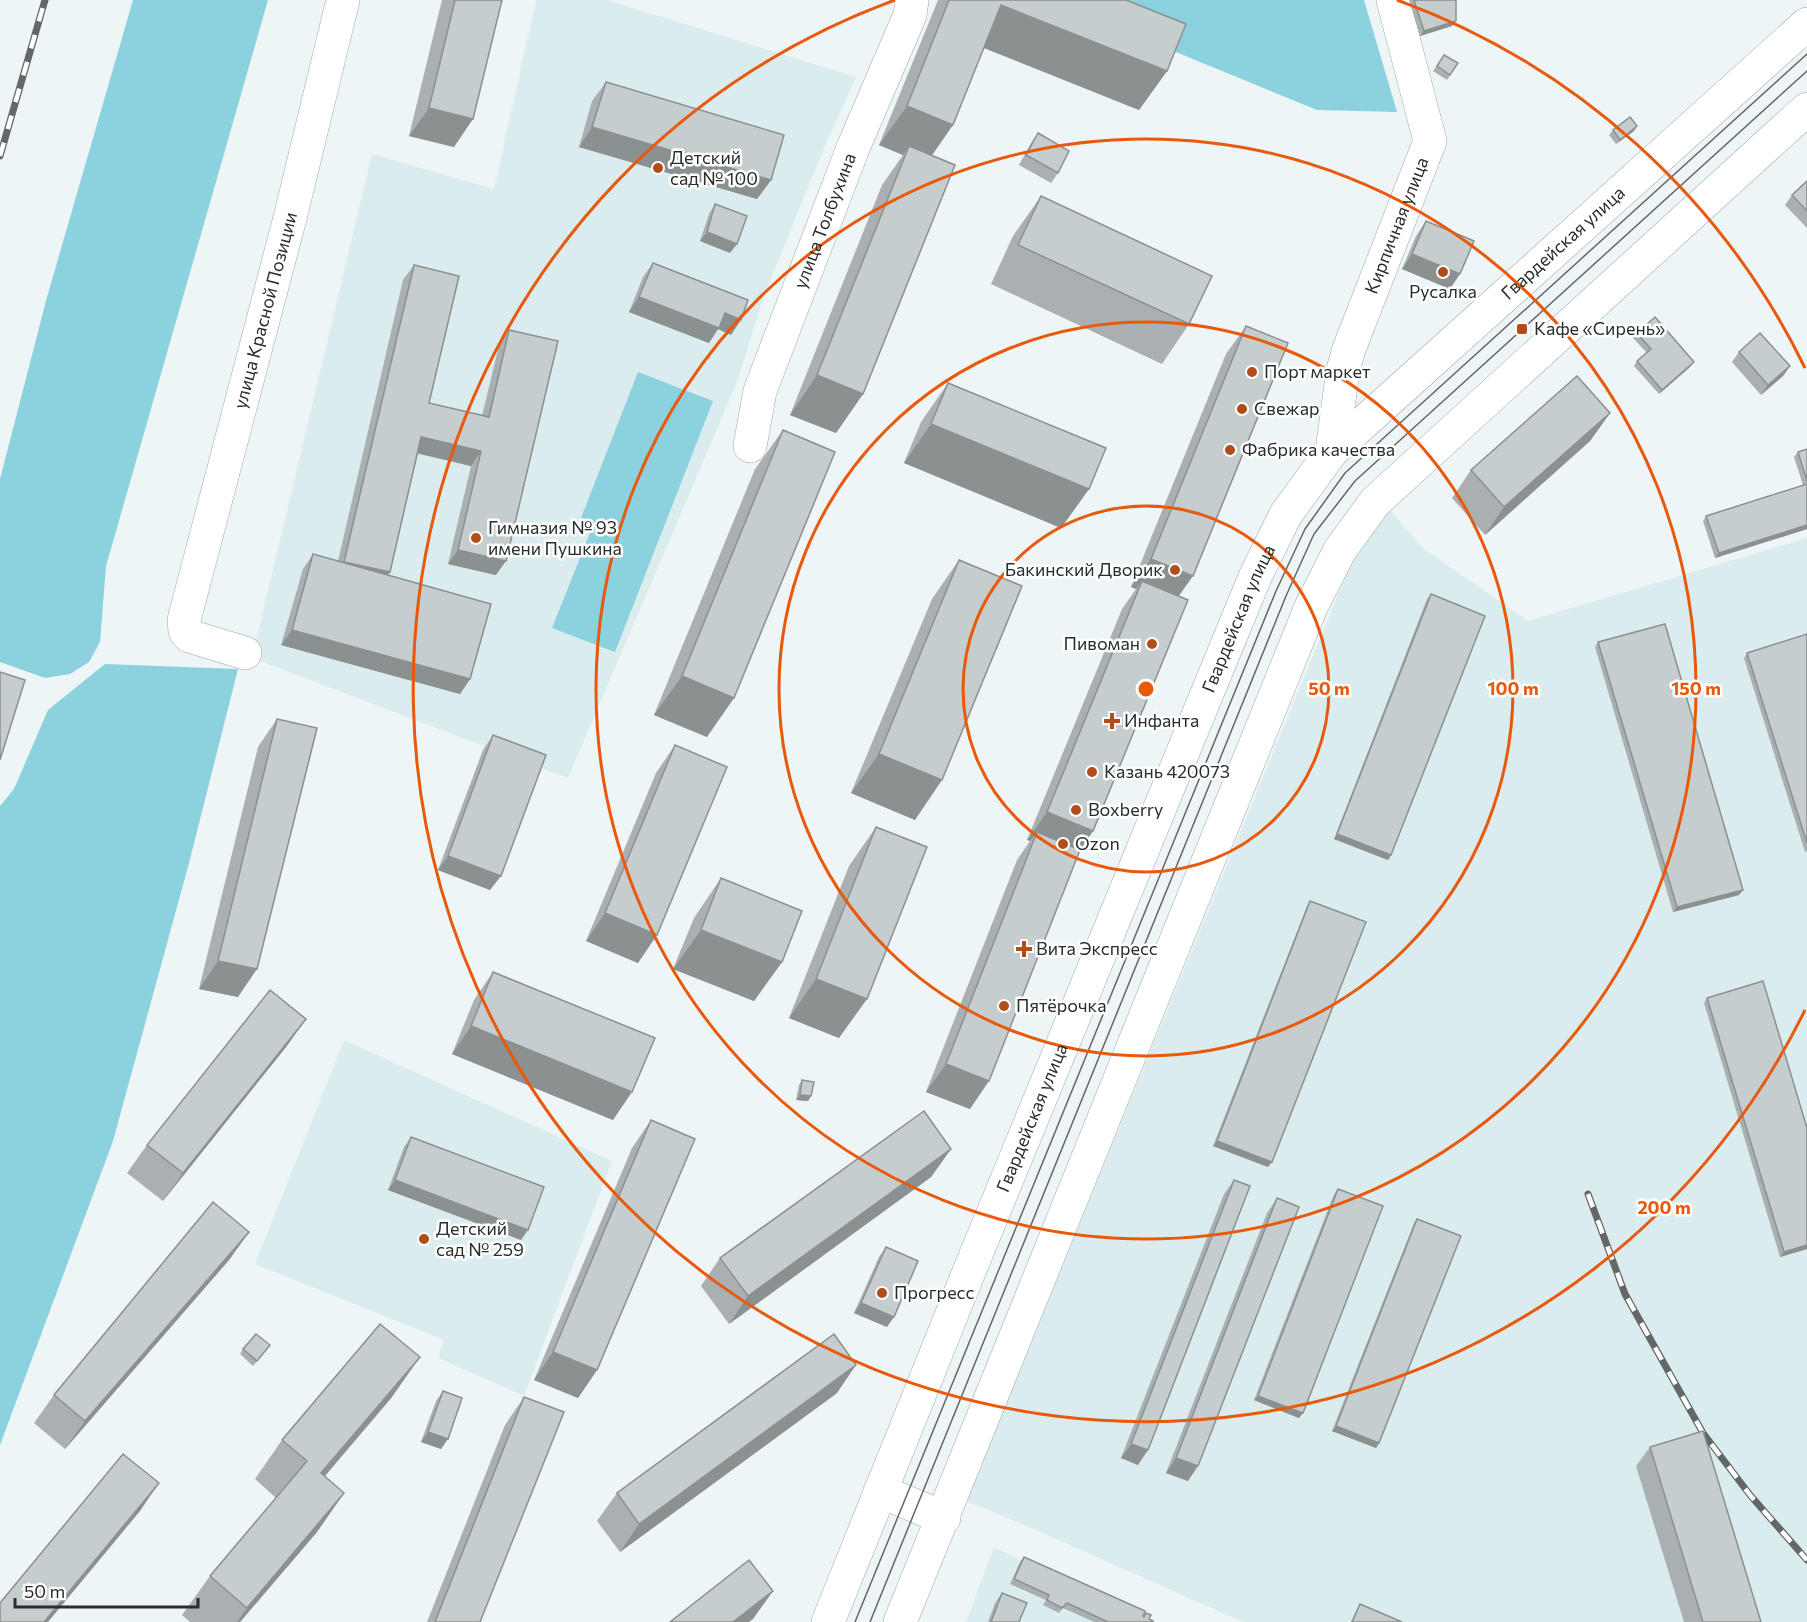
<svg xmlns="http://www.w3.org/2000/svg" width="1807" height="1622" viewBox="0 0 1807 1622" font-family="Commissioner,sans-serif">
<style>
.built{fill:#dbecef}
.green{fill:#8bd1de}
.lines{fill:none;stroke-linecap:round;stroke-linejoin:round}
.minor-casing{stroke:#9fa5a7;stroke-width:34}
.major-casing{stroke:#9fa5a7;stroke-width:34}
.minor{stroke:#fff;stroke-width:33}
.major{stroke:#fff;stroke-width:33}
.tram{stroke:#636767;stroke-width:1.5}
.rail-casing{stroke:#636767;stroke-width:7}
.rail{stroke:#fff;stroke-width:4.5;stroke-dasharray:14;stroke-linecap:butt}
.wall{fill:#aab0b1}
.shaded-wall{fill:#8b9090}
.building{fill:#c6cdce;stroke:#8b9090;stroke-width:1.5}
.ring{fill:none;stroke:#e8590c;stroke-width:3}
.poi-dot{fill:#b04d18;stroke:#fff;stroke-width:2}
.labels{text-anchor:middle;stroke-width:5;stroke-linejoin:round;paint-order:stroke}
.poi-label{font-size:18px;fill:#2a2d2d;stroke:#fff;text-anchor:start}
.street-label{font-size:18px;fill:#2a2d2d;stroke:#fff}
.centre{fill:#e8590c;stroke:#fff;stroke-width:3}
.ring-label{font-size:18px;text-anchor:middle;font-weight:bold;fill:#e8590c;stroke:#fff;stroke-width:5;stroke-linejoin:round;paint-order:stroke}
</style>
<rect width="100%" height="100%" fill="#eef5f6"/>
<g class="built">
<polygon points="536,0 607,0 856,77 825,146 765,293 737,382 568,778 252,658 372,154 494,189"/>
<polygon points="1389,509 1424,549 1528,621 1807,538 1807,1622 1243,1622 1034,1529 966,1501 1355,553"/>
<polygon points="344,1040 612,1161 524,1396 438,1358 444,1340 255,1264"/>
<polygon points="994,1547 1145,1622 966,1622"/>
</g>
<g class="green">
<polygon points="133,0 268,0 106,566 100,642 89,662 70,674 45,678 0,662 0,479 47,297"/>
<polygon points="1049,0 1364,0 1397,112 1317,110"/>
<polygon points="638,372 713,401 615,652 552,628 594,523 581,518"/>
<polygon points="105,664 238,669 189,863 113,1141 0,1445 0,806 14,789 48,710"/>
</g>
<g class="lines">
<defs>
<g id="minor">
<path id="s1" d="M750,446L760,391L853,148L910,15L912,0"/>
<path id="s2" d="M1332,451L1343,370L1349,349L1430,141L1393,0"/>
<path id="s3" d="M245,653L189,636L185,631L184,620L290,218L343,0"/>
</g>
<g id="major">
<polyline points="880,1491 944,1518"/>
<path id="s4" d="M828,1622L968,1274L1255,577L1286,514L1332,451L1807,24"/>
<polyline points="900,1622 1311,607 1340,550 1375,502 1807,109"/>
</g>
</defs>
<use href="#minor" class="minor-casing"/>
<use href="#major" class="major-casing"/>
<use href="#minor" class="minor"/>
<use href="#major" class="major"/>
<g class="tram">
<polyline points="855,1622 1276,591 1305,529 1345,473 1807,54"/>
<polyline points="870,1622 1286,596 1314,534 1355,481 1807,71"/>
</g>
<defs>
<g id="rail">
<polyline points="0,156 45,0"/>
<polyline points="1588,1194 1625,1294 1703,1433 1750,1495 1807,1560"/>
</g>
</defs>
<use href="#rail" class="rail-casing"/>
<use href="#rail" class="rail"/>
</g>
<g class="wall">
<polygon points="442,0 502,0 454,147 409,136"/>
<polygon points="938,0 1126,0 1167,71 1139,110 984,48 932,155 863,394 836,433 790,415 882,185 903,155 879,145"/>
<polygon points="1409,0 1456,0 1456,21 1452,26 1420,36"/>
<polygon points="1444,55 1458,63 1447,80 1433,71"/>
<polygon points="606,82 771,180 757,199 579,147 592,101"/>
<polygon points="1637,126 1634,131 1616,144 1609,135 1613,130"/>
<polygon points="1038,133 1058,173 1051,183 1019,165 1031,143"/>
<polygon points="1807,181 1807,228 1785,205 1792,195"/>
<polygon points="1041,196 1189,324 1162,364 991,284 1013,236"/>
<polygon points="715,204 730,253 700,241 709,214"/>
<polygon points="1426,221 1450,289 1402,269 1416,236"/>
<polygon points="653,263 731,335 718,329 709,343 629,312 643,277"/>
<polygon points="414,265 429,403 482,416 499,345 509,330 496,575 448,564 471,466 418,453 390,572 388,575 470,679 460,694 281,645 303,569 313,554 338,561 403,280"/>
<polygon points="1246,326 1179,596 1093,831 1080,850 970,1109 926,1092 1017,860 1030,841 1027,840 1122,609 1136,589 1131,587 1226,354"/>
<polygon points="1637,333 1690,367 1659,394 1634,366 1637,361 1647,353 1633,338"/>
<polygon points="1739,352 1790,366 1783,376 1761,395 1732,362"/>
<polygon points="948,383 1089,489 1061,528 904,463 921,422"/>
<polygon points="1610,413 1590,441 1485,535 1452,498 1471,470"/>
<polygon points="783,430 707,737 654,715 755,469"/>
<polygon points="1807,449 1807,529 1715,558 1703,521 1706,516 1803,485 1794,457 1798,452"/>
<polygon points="959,560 915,820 851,793 932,599"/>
<polygon points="1431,594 1391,855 1388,860 1334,839 1427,599"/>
<polygon points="1807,634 1807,851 1805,852 1744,658 1747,653"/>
<polygon points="1598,642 1739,895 1673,912 1595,647"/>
<polygon points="277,719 238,997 199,989 258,747"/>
<polygon points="493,735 490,890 438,870 483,750"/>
<polygon points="675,745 638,963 586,941 656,773"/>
<polygon points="876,827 839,1038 789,1018 849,866"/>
<polygon points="721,878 782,962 754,1001 673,969 694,918"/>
<polygon points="1310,901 1268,1167 1213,1146 1307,906"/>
<polygon points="493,972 613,1120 452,1054 474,1000"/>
<polygon points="1707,998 1807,1128 1807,1249 1780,1257 1704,1003"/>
<polygon points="306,1019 286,1047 163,1201 127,1173 147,1145"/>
<polygon points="802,1080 811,1096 808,1101 796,1100 799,1085"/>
<polygon points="651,1120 597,1370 578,1398 534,1380 632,1148"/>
<polygon points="411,1137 521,1240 388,1190 404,1147"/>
<polygon points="951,1149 931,1177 729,1324 701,1286 720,1258"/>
<polygon points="1234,1180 1138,1465 1121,1458 1224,1194"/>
<polygon points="1338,1189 1299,1418 1254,1400 1334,1194"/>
<polygon points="1277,1198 1188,1481 1166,1473 1267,1213"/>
<polygon points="1417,1219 1379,1443 1376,1448 1332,1431 1414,1223"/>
<polygon points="249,1232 229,1260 65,1449 34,1423 54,1395"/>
<polygon points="886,1247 887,1327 854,1313 879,1257"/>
<polygon points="243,1349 266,1350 253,1366 240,1354"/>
<polygon points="443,1391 441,1449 421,1442 436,1401"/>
<polygon points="837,1393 620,1552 597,1521 617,1493"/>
<polygon points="392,1397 325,1476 344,1493 317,1532 240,1622 190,1622 182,1615 210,1576 276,1498 255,1479 282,1440"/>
<polygon points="524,1397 480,1622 427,1622 505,1425"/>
<polygon points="1650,1447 1761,1622 1684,1622 1636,1466"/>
<polygon points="1024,1557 1144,1617 1146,1613 1149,1619 1153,1622 1094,1622 1063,1608 1059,1613 1043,1605 1046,1600 1010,1584 1020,1562"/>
<polygon points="1002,1593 1019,1622 988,1622 995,1603"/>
<polygon points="1360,1604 1402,1622 1351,1622 1357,1609"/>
</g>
<g class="shaded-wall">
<polygon points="1001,5 1167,71 1139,110 974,44"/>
<polygon points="1456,21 1452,26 1420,36 1424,31"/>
<polygon points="907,106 953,125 926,164 909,146 903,155 879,145"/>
<polygon points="429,108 473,119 454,147 409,136"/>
<polygon points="1637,126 1634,131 1616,144 1620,140"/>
<polygon points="592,127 771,180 757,199 579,147"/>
<polygon points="707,232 737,244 730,253 700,241"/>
<polygon points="1412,254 1460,274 1450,289 1402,269"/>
<polygon points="639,297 725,313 741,320 731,335 718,329 709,343 629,312"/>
<polygon points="1694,362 1690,367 1659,394 1662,390"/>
<polygon points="1790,366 1783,376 1761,395 1768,385"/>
<polygon points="817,375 863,394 836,433 790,415"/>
<polygon points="1610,413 1590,441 1485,535 1504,507"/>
<polygon points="931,424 1089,489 1061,528 904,463"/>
<polygon points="421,437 481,451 471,466 411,452"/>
<polygon points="1807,525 1807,529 1715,558 1719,553"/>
<polygon points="458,550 506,561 496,575 448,564"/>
<polygon points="1151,559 1193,576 1173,604 1142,581 1136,589 1131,587"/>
<polygon points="344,562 390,572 379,587 334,576"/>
<polygon points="292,630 470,679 460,694 281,645"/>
<polygon points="682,676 734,698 707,737 654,715"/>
<polygon points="879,754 942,780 915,820 851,793"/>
<polygon points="1047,812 1093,831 1074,859 1037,832 1030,841 1027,840"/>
<polygon points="1337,834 1391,855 1388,860 1334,839"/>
<polygon points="448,856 501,876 490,890 438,870"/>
<polygon points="1743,890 1739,895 1673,912 1677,907"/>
<polygon points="605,913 657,935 638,963 586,941"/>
<polygon points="701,930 782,962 754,1001 673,969"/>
<polygon points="218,961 257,969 238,997 199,989"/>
<polygon points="816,979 867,999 839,1038 789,1018"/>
<polygon points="306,1019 286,1047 163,1201 183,1173"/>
<polygon points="471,1026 632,1092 613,1120 452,1054"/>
<polygon points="946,1064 989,1081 970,1109 926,1092"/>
<polygon points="800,1095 811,1096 808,1101 796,1100"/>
<polygon points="1217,1141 1272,1162 1268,1167 1213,1146"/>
<polygon points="951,1149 931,1177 729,1324 748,1296"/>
<polygon points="395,1180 528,1230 521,1240 388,1190"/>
<polygon points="249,1232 229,1260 65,1449 85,1421"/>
<polygon points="1807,1245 1807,1249 1780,1257 1784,1252"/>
<polygon points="861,1303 894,1317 887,1327 854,1313"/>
<polygon points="553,1352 597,1370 578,1398 534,1380"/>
<polygon points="420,1357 392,1397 294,1512 321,1473"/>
<polygon points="856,1365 837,1393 620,1552 639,1524"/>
<polygon points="1258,1396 1303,1413 1299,1418 1254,1400"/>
<polygon points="1336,1426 1379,1443 1376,1448 1332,1431"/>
<polygon points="428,1432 448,1439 441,1449 421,1442"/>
<polygon points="1131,1444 1148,1450 1138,1465 1121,1458"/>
<polygon points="1176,1458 1198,1466 1188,1481 1166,1473"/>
<polygon points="159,1483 140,1511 48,1622 44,1622"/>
<polygon points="344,1493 317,1532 240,1622 237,1622 247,1608"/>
<polygon points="773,1591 753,1619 749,1622 733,1622"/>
</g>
<g class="building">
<polygon points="455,0 502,0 473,119 429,108"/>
<polygon points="949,0 1126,0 1186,24 1167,71 1001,5 953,125 907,106"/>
<polygon points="1414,0 1456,0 1456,21 1424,31"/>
<polygon points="1444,55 1458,63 1450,75 1437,66"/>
<polygon points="606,82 784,135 771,180 592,127"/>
<polygon points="1630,117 1637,126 1620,140 1613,130"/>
<polygon points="1038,133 1069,151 1058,173 1026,155"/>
<polygon points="909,146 955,165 863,394 817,375"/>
<polygon points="1807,181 1807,211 1792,195"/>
<polygon points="1041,196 1212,276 1189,324 1018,245"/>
<polygon points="715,204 747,216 737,244 707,232"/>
<polygon points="1426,221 1474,241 1460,274 1412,254"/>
<polygon points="653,263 748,300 741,320 725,313 719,328 639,297"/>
<polygon points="414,265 459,276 429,403 489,417 509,330 558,341 506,561 458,550 481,451 421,437 390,572 344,562"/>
<polygon points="1655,317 1694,362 1662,390 1637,361 1651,349 1637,333"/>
<polygon points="1246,326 1288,343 1193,576 1151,559"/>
<polygon points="1760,333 1790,366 1768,385 1739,352"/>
<polygon points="1577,376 1610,413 1504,507 1471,470"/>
<polygon points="948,383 1106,448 1089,489 931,424"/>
<polygon points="783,430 835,452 734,698 682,676"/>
<polygon points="1807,449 1807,481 1798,452"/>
<polygon points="1807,484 1807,525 1719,553 1706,516"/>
<polygon points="313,554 491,604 470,679 292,630"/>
<polygon points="959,560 1022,586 942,780 879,754"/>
<polygon points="1142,581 1188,600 1093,831 1047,812"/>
<polygon points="1431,594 1485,616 1391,855 1337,834"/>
<polygon points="1665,624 1743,890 1677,907 1598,642"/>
<polygon points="1807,634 1807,843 1747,653"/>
<polygon points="0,672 25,680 0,760"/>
<polygon points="277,719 317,728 257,969 218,961"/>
<polygon points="493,735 546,755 501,876 448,856"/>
<polygon points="675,745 727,767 657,935 605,913"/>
<polygon points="876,827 927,847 867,999 816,979"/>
<polygon points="1037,832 1080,850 989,1081 946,1064"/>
<polygon points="721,878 802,911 782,962 701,930"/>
<polygon points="1310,901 1366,922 1272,1162 1217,1141"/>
<polygon points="493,972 655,1038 632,1092 471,1026"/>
<polygon points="1763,981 1807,1128 1807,1245 1784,1252 1707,998"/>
<polygon points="270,990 306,1019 183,1173 147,1145"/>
<polygon points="802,1080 814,1082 811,1096 800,1095"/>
<polygon points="924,1111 951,1149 748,1296 720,1258"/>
<polygon points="651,1120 695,1139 597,1370 553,1352"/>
<polygon points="411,1137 544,1187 528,1230 395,1180"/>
<polygon points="1234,1180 1250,1186 1148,1450 1131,1444"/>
<polygon points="1338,1189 1383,1206 1303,1413 1258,1396"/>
<polygon points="1277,1198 1299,1207 1198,1466 1176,1458"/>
<polygon points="213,1202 249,1232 85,1421 54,1395"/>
<polygon points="1417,1219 1461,1236 1379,1443 1336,1426"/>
<polygon points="886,1247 918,1261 894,1317 861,1303"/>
<polygon points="380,1324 420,1357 321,1473 344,1493 247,1608 210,1576 307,1461 282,1440"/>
<polygon points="256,1334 270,1345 257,1361 243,1349"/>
<polygon points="834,1334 856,1365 639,1524 617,1493"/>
<polygon points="443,1391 462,1398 448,1439 428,1432"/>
<polygon points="524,1397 564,1412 480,1622 435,1622"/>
<polygon points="1703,1431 1761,1622 1703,1622 1650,1447"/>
<polygon points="123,1454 159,1483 44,1622 0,1622 0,1603"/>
<polygon points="1024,1557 1145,1611 1143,1616 1144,1617 1146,1613 1151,1615 1149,1619 1153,1621 1153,1622 1108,1622 1067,1603 1062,1608 1047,1600 1049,1595 1014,1579"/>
<polygon points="749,1560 773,1591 733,1622 670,1622"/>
<polygon points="1002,1593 1027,1603 1019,1622 991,1622"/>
<polygon points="1360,1604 1402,1622 1352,1622"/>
</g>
<g class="ring">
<circle cx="1146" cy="689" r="183"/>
<circle cx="1146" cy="689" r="367"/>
<circle cx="1146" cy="689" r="550"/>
<path d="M1805 1010A733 733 0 1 1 895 0M1397 0A733 733 0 0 1 1805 368"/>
</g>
<g class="poi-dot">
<circle cx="658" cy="168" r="6"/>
<circle cx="1443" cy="272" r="6"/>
<rect x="1516" y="323" width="12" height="12" rx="3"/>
<circle cx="1252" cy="372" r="6"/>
<circle cx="1242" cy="409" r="6"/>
<circle cx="1230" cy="450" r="6"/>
<circle cx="476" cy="538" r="6"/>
<circle cx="1175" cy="570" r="6"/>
<circle cx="1152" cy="644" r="6"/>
<path d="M1109 712h6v6h6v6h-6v6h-6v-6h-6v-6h6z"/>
<circle cx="1092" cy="772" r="6"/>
<circle cx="1076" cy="810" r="6"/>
<circle cx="1063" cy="844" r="6"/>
<path d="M1021 940h6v6h6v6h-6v6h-6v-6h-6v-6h6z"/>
<circle cx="1004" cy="1006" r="6"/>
<circle cx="424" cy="1239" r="6"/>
<circle cx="882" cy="1293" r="6"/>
</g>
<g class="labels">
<g class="poi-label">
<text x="670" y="164">Детский<tspan x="670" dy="21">сад № 100</tspan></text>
<text x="1443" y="298" text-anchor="middle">Русалка</text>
<text x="1534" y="335">Кафе «Сирень»</text>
<text x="1264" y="378">Порт маркет</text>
<text x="1254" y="415">Свежар</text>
<text x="1242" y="456">Фабрика качества</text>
<text x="488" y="534">Гимназия № 93<tspan x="488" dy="21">имени Пушкина</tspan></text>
<text x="1163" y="576" text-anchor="end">Бакинский Дворик</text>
<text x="1140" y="650" text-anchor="end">Пивоман</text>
<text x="1124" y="727">Инфанта</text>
<text x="1104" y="778">Казань 420073</text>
<text x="1088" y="816">Boxberry</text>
<text x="1075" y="850">Ozon</text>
<text x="1036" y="955">Вита Экспресс</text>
<text x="1016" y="1012">Пятёрочка</text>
<text x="436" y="1235">Детский<tspan x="436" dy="21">сад № 259</tspan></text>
<text x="894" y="1299">Прогресс</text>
</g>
<g class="street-label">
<text dy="6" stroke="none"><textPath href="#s1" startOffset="238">улица Толбухина</textPath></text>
<text dy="6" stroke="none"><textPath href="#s2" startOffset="236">Кирпичная улица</textPath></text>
<text dy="6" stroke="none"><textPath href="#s4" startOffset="1588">Гвардейская улица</textPath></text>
<text dy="6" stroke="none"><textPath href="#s3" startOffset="396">улица Красной Позиции</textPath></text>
<text dy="6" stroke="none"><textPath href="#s4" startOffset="1084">Гвардейская улица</textPath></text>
<text dy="6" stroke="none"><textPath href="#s4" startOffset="544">Гвардейская улица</textPath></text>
</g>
</g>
<circle cx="1146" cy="689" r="9" class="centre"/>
<g class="ring-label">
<text x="1329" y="695">50 m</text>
<text x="1513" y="695">100 m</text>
<text x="1696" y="695">150 m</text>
<text x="1664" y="1214">200 m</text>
</g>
<path d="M15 1598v9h183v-9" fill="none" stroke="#2a2d2d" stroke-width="3"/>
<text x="24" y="1598" font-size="18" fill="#2a2d2d" stroke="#ffffff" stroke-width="4.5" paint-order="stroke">50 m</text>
</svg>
